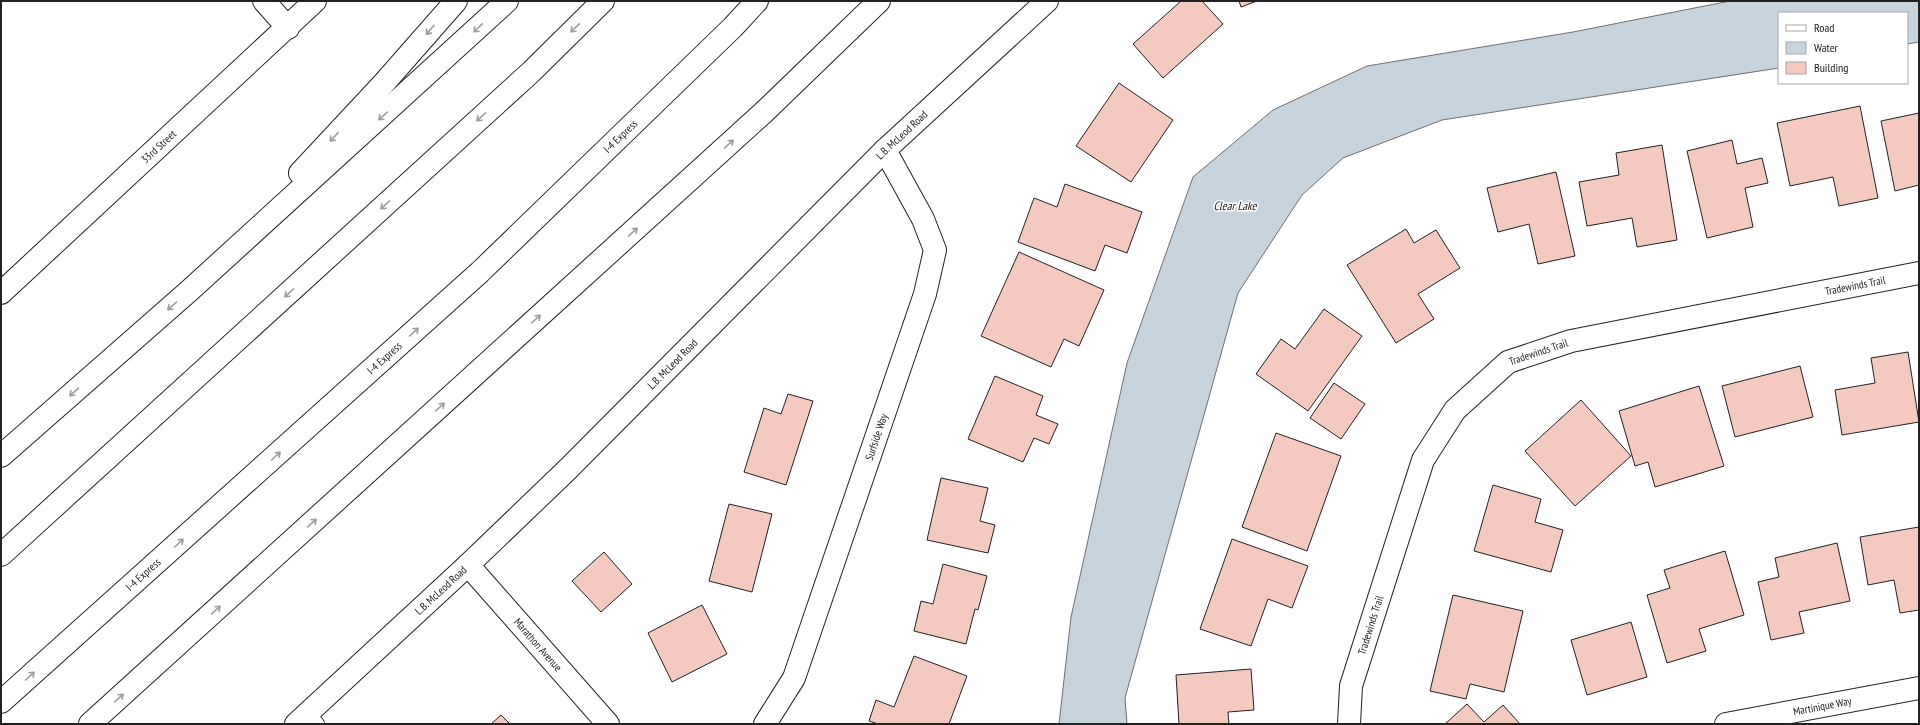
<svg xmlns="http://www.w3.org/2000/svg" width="1920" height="725" viewBox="0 0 1920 725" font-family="'PT Sans Narrow',sans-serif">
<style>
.water{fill:#c7d3dd;stroke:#6f6f6f}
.building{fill:#f3c9c0;stroke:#222}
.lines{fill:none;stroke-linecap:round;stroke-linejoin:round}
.lane-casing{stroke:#222;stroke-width:16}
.street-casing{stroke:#222;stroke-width:24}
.secondary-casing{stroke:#222;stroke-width:24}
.highway-casing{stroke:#222;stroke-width:24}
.lane{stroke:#fff;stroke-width:14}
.street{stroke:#fff;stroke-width:22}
.secondary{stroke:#fff;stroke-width:22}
.highway{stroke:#fff;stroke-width:22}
.oneway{stroke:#9c9c9c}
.labels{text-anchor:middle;stroke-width:3;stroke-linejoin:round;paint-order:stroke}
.street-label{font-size:11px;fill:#222;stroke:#fff}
.water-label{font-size:12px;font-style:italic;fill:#222;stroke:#fff}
</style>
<rect width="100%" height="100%" fill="#fff"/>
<polygon class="water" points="1730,1 1919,1 1919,42 1907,44 1907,13 1779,13 1779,68 1442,120 1343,158 1302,195 1238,293 1125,698 1127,724 1059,724 1071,617 1127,363 1193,177 1273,110 1367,66 1573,32"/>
<g class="building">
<polygon points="1181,1 1202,1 1223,24 1163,78 1133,44"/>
<polygon points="1239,1 1257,1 1241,7"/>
<polygon points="1119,83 1173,120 1131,182 1076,146"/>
<polygon points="1860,106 1878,198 1839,206 1833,177 1790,186 1777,123"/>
<polygon points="1919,113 1919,185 1895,191 1881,121"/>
<polygon points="1732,140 1737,164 1762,158 1768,183 1745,188 1753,227 1707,238 1687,151"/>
<polygon points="1662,145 1677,240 1637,247 1632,218 1587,226 1579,182 1619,175 1616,153"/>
<polygon points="1556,172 1575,256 1538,264 1529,224 1498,232 1487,188"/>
<polygon points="1065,184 1142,212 1127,253 1105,245 1095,271 1018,242 1034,198 1057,207"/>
<polygon points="1406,229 1414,243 1436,230 1460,268 1418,294 1434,319 1396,343 1347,265"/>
<polygon points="1019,252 1104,290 1079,346 1064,339 1051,367 981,336"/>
<polygon points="1324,309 1362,336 1308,411 1256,374 1281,339 1295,349"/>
<polygon points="1908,352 1919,422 1842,435 1835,390 1875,383 1871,358"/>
<polygon points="1800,366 1813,417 1735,437 1722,386"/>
<polygon points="995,376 1043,396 1036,415 1058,424 1049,444 1034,438 1023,462 968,439"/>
<polygon points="1334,383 1365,404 1341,439 1310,418"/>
<polygon points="1699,386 1724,466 1655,487 1648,462 1635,466 1619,411"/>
<polygon points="788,394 813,401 786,485 744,472 764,408 781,414"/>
<polygon points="1581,400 1631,456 1575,506 1525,451"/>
<polygon points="1276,433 1341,456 1307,551 1242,527"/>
<polygon points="941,478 988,488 980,521 995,525 988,553 927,540"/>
<polygon points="1493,485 1541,499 1535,522 1563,530 1551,572 1474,551"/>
<polygon points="729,504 772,514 752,592 709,581"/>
<polygon points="1919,527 1919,610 1900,613 1894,580 1868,585 1860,537"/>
<polygon points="1232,539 1308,566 1292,608 1268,599 1251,646 1200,629"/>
<polygon points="1837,543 1850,601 1799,612 1804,633 1771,640 1758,582 1779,577 1775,558"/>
<polygon points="1725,551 1744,615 1699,629 1706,651 1667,663 1647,595 1670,588 1664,570"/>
<polygon points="604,552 632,584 601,612 572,581"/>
<polygon points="943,564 987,576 978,610 975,609 966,644 914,631 921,601 933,604"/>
<polygon points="1453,595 1523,611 1504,692 1470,684 1466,699 1430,691"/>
<polygon points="702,605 727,654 672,682 648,633"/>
<polygon points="1631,622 1647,677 1587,695 1571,640"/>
<polygon points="914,656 967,676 949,724 878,724 869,721 876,700 894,707"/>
<polygon points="1251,669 1254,710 1228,712 1229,724 1179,724 1176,675"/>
<polygon points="1467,704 1484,722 1503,705 1520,724 1445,724"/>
<polygon points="501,715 510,724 491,724"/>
</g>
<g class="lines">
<defs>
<polyline id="lane" points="308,713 317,724"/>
<g id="street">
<polyline points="264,1 288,28"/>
<path id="s1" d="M468,565L608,724"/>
<path id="s2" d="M765,724L794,678L925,294L935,250L923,219L885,150"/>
<path id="s3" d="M1349,724L1351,686L1423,460L1455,410L1508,362L1571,341L1919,273"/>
<path id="s4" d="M1726,724L1919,688"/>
</g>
<g id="secondary">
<path id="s5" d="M1,293L315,1"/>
<path id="s6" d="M296,724L468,565L568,469L885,150L1047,1"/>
</g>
<g id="highway">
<polyline points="300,173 384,83 456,1"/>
<polyline points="1,456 189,291 507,1"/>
<polyline points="1,555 531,72 603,1"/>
<path id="s7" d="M1,702L480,272L733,27L757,1"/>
<polyline points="90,724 763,113 879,1"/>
</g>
</defs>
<use href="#lane" class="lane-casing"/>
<use href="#street" class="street-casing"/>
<use href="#secondary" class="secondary-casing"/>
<use href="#highway" class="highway-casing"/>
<use href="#lane" class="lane"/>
<use href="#street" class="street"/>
<use href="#secondary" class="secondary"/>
<use href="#highway" class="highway"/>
</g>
<defs><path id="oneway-shaft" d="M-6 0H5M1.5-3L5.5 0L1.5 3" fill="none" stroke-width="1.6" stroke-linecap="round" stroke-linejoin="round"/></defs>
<g class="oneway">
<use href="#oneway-shaft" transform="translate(478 28) rotate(136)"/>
<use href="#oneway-shaft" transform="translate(575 28) rotate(136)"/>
<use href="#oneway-shaft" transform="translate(430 30) rotate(131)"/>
<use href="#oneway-shaft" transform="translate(383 116) rotate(138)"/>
<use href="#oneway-shaft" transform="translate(481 117) rotate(138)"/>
<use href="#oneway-shaft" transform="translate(334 137) rotate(133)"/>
<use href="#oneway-shaft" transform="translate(729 144) rotate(-42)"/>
<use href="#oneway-shaft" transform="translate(385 205) rotate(138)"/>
<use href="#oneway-shaft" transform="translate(633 232) rotate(-42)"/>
<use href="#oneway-shaft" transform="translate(289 293) rotate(138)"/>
<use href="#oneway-shaft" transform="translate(172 306) rotate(139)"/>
<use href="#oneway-shaft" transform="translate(536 319) rotate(-42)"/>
<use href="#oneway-shaft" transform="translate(414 332) rotate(-42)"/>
<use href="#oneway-shaft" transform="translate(74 392) rotate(139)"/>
<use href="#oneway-shaft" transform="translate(440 407) rotate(-42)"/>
<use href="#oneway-shaft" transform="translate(276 456) rotate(-42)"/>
<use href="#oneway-shaft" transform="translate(312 523) rotate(-42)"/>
<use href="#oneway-shaft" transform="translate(179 543) rotate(-42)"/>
<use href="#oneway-shaft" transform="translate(216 610) rotate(-42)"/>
<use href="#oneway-shaft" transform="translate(30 676) rotate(-42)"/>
<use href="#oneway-shaft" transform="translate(119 698) rotate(-42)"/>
</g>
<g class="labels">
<g class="street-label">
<text dy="4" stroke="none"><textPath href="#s6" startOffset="845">L.B. McLeod Road</textPath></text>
<text dy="4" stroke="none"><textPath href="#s7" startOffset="839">I-4 Express</textPath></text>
<text dy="4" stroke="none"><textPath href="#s5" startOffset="215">33rd Street</textPath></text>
<text dy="4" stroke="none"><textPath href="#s3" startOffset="762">Tradewinds Trail</textPath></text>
<text dy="4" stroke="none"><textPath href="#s3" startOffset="438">Tradewinds Trail</textPath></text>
<text dy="4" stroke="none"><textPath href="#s7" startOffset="515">I-4 Express</textPath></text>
<text dy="4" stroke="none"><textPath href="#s6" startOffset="521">L.B. McLeod Road</textPath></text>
<text dy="4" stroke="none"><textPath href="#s2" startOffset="309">Surfside Way</textPath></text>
<text dy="4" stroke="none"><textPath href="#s7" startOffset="191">I-4 Express</textPath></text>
<text dy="4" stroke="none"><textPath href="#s6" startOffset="197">L.B. McLeod Road</textPath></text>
<text dy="4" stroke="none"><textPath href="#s3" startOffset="102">Tradewinds Trail</textPath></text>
<text dy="4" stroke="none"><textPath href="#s1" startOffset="106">Marathon Avenue</textPath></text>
<text dy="4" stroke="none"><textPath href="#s4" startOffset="98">Martinique Way</textPath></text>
</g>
<g class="water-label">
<text x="1235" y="210">Clear Lake</text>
</g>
</g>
<rect width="1920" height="725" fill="none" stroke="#222222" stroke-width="4"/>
<rect x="1778" y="12" width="130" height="72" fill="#ffffff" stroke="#a7a7a7"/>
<rect x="1786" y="25" width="20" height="6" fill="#ffffff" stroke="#a7a7a7"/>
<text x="1814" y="32" font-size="12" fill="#222222">Road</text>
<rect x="1786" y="42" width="20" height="12" fill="#c7d3dd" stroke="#a7a7a7"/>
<text x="1814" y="52" font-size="12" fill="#222222">Water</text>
<rect x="1786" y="62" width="20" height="12" fill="#f3c9c0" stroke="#a7a7a7"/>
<text x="1814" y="72" font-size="12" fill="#222222">Building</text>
</svg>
